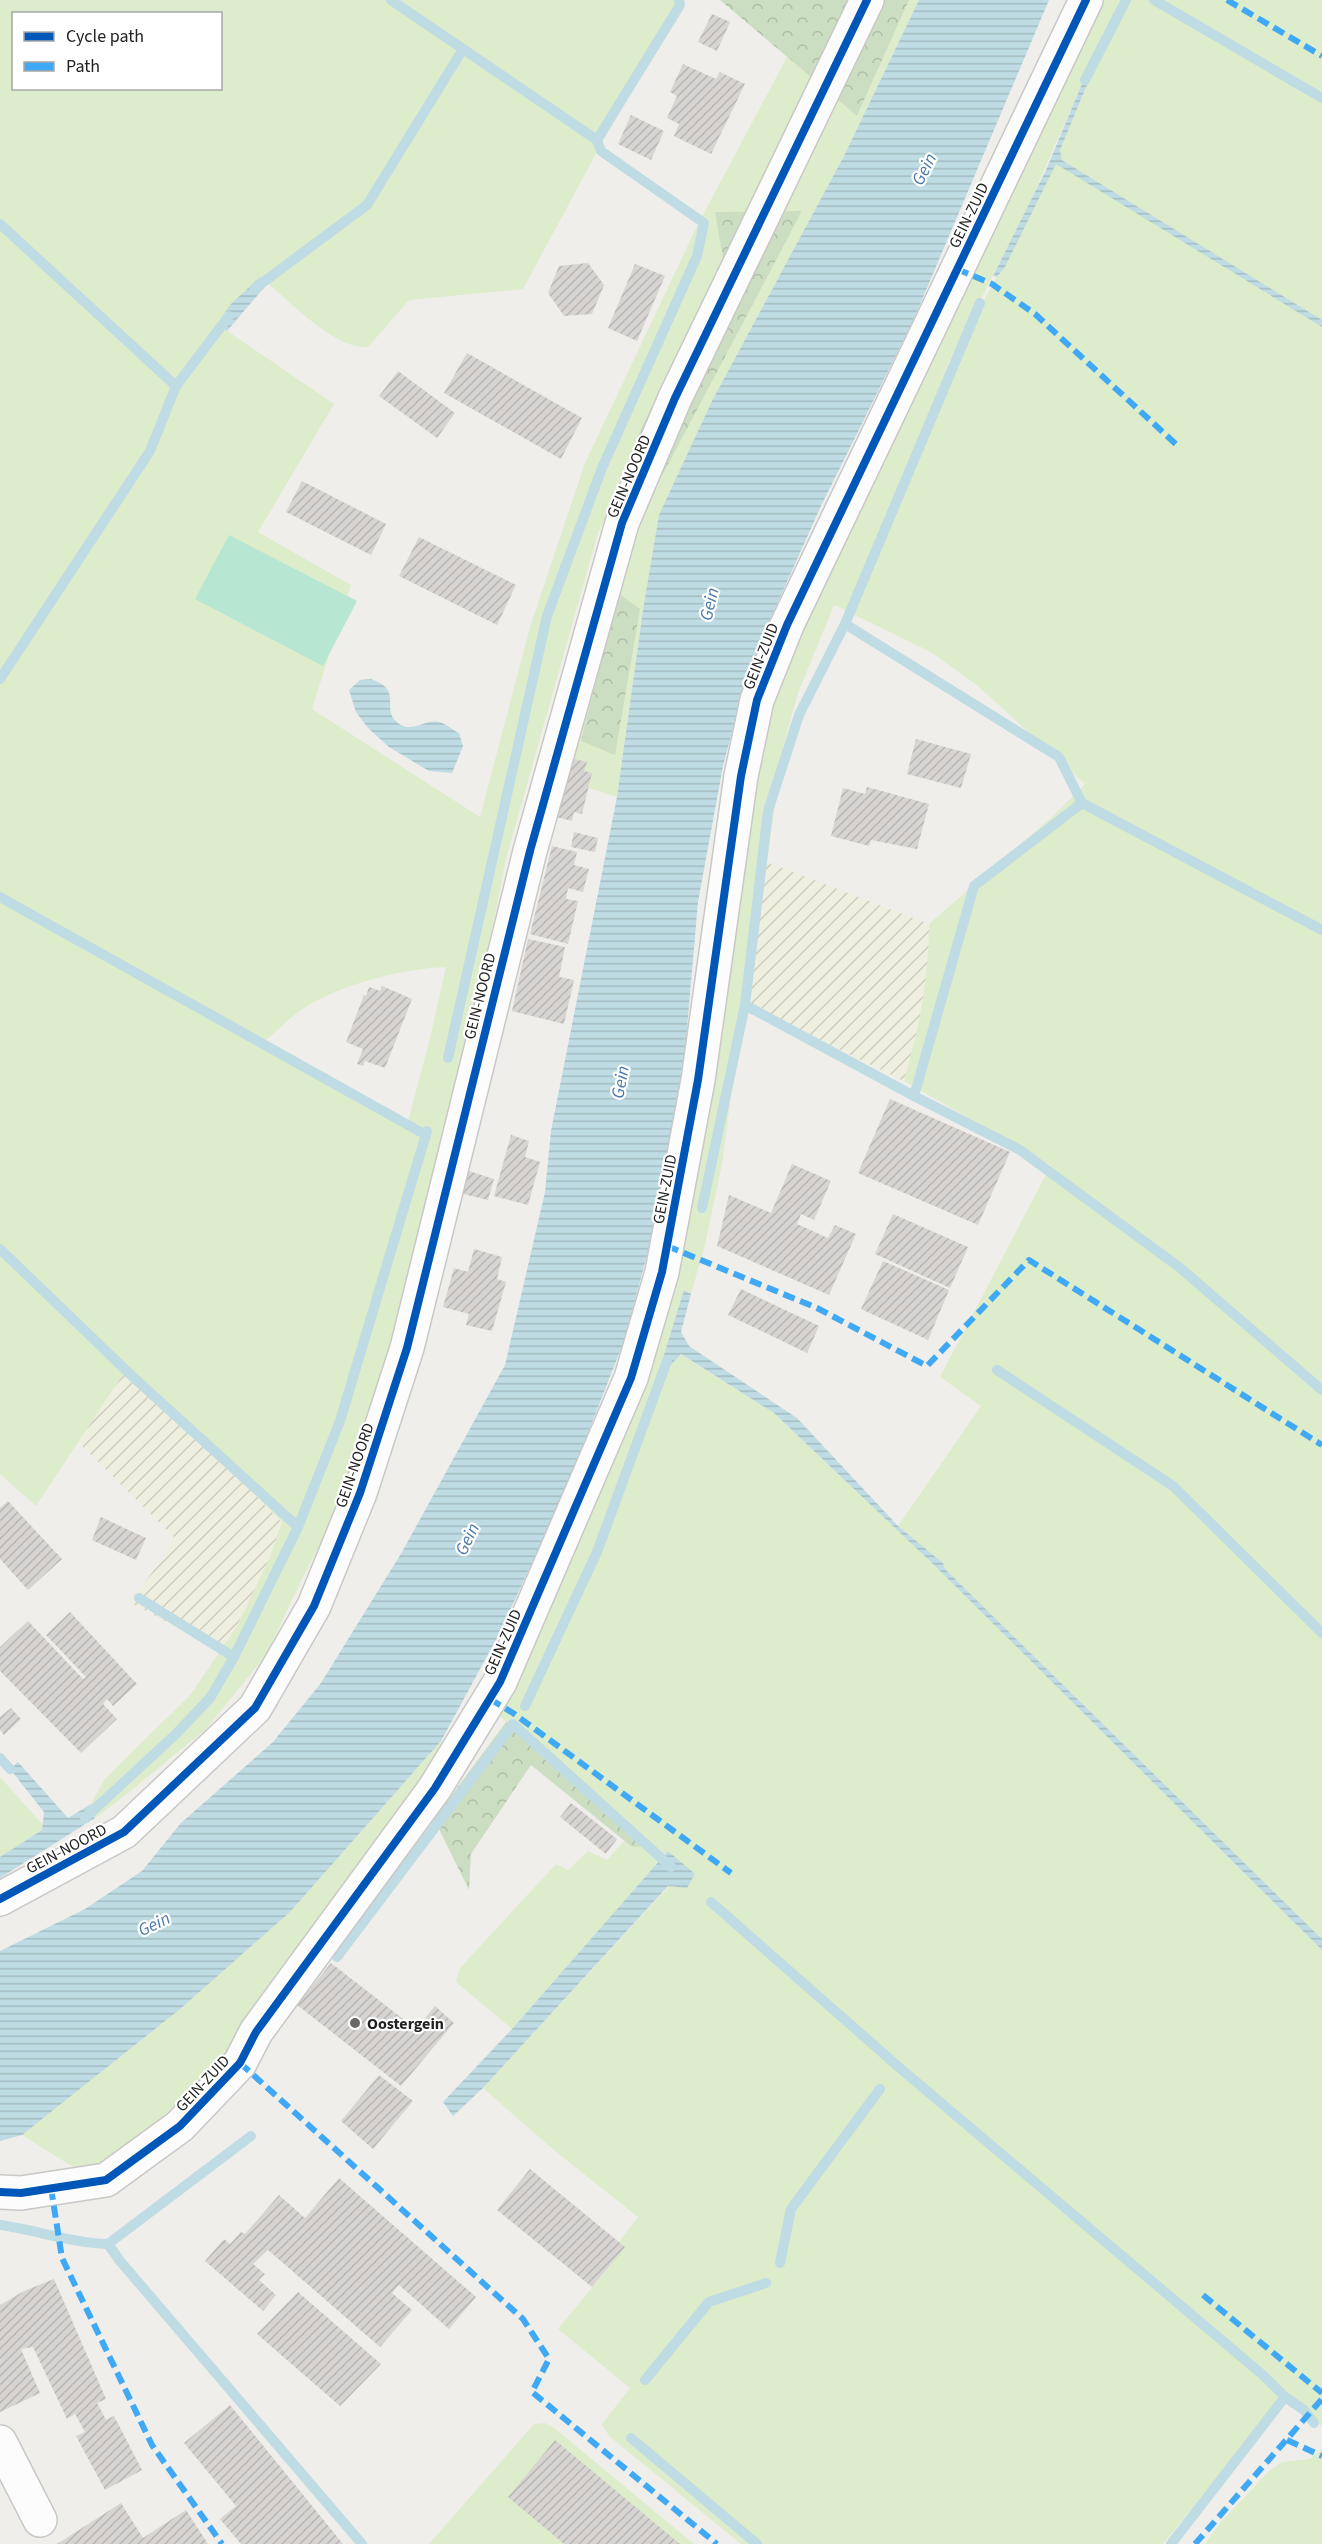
<svg xmlns="http://www.w3.org/2000/svg" width="1322" height="2544" viewBox="0 0 1322 2544" font-family="'Source Sans 3',sans-serif">
<style>
.farmland{fill:url(#farmland-furrows)}
.grass{fill:#ddeccb;fill-rule:evenodd}
.forest{fill:url(#forest-crowns)}
.pitch{fill:#b7e6d2}
.water{fill:url(#water-rules)}
.lines{fill:none;stroke-linecap:round;stroke-linejoin:round}
.stream{stroke:#bfdbe3;stroke-width:10}
.building{fill:url(#building-hatch)}
.minor-casing{stroke:#c9c8c7;stroke-width:36}
.minor{stroke:#fdfcfc;stroke-width:33}
.quiet{stroke:#3fa9f5;stroke-width:6;stroke-dasharray:12 6;stroke-linecap:butt}
.cycleway-casing{stroke:#fff;stroke-width:11}
.cycleway{stroke:#0057b8;stroke-width:8}
.poi-dot{fill:#6a6968;stroke:#fff;stroke-width:2}
.labels{text-anchor:middle;stroke-width:4.5;stroke-linejoin:round;paint-order:stroke}
.street-label{font-size:16px;fill:#222;stroke:#fff}
.poi-label{font-size:16px;font-weight:bold;fill:#222;stroke:#fff;text-anchor:start}
.water-label{font-size:18px;font-style:italic;fill:#4a7aab;stroke:#fff}
</style>
<defs>
<pattern id="farmland-furrows" width="10" height="10" patternUnits="userSpaceOnUse" patternTransform="scale(1.5)"><rect width="10" height="10" fill="#efefdf"/><path d="M-1 1l2-2M0 10L10 0M9 11l2-2" fill="none" stroke="#cdcdbf"/></pattern>
<pattern id="forest-crowns" width="20" height="18" patternUnits="userSpaceOnUse" patternTransform="scale(1.5)"><rect width="20" height="18" fill="#cbdec1"/><path d="M2 6a3 3 0 1 1 6 0M12 15a3 3 0 1 1 6 0" fill="none" stroke="#aebea6"/></pattern>
<pattern id="water-rules" width="6" height="5" patternUnits="userSpaceOnUse" patternTransform="scale(1.5)"><rect width="6" height="5" fill="#bfdbe3"/><path d="M0 2.5h6" fill="none" stroke="#a4bcc2"/></pattern>
<pattern id="building-hatch" width="6" height="6" patternUnits="userSpaceOnUse" patternTransform="scale(1.5)"><rect width="6" height="6" fill="#d7d4d2"/><path d="M-1 1l2-2M0 6l6-6M5 7l2-2" fill="none" stroke="#b8b6b4"/></pattern>
</defs>
<rect width="100%" height="100%" fill="#f0eeeb"/>
<g class="farmland">
<polygon points="767,862 929,924 929,961 918,1031 904,1081 785,1023 743,1005"/>
<polygon points="125,1371 202,1439 282,1523 270,1557 237,1626 221,1651 129,1602 165,1556 174,1537 78,1442"/>
</g>
<g class="grass">
<path d="M0,0H679L523,289L409,300L368,347C334,350 287,298 260,277L217,324L334,404L258,532L351,585L312,709L480,817L530,627L585,463L698,224L787,57L812,78L749,212L716,213L723,258L637,437L641,443L598,533L506,859L459,1097L366,1457L304,1575L266,1655L206,1729L122,1798L95,1818L91,1804L104,1780L191,1694L237,1626L270,1557L282,1522L202,1439L125,1371L36,1506L0,1474ZM14,14H220V88H14ZM446,967L430,1038L406,1129L265,1041C277,1031 290,1017 304,1008C342,984 401,969 446,967Z"/>
<polygon points="909,0 919,0 844,156 797,245 643,610 617,797 589,788 592,773 584,771 586,762 570,758 633,520 802,211 776,211 831,94 857,116"/>
<path d="M1099,0H1322V320L1062,160L1060,150L1089,80L1126,6L1084,79L1029,205L937,385L997,277L1005,267L1056,163L1322,327V1939L945,1569L943,1563L898,1526L981,1406L940,1377L1051,1165L904,1081C919,1029 929,979 929,924L1053,816L1085,784L978,686L931,652L834,605L798,693L783,747L767,862L745,991L722,1164L705,1245L691,1294L685,1290L657,1379L680,1354L774,1413L934,1565L1322,1950V2426L1283,2396L1163,2544H741L609,2436L602,2424L630,2388L558,2329L614,2261L621,2239L638,2217L555,2151L483,2088L669,1886L687,1888L668,1852L512,2029L456,1982L460,1968L556,1864L568,1870L588,1851L607,1860L624,1841L632,1847L649,1846L495,1712L625,1423L713,1007L777,660Z"/>
<polygon points="441,1741 443,1750 204,2082 117,2163 81,2172 22,2135 179,2010 290,1912"/>
<polygon points="0,1777 43,1825 42,1830 0,1857"/>
<polygon points="545,2423 553,2427 694,2544 429,2544 534,2424"/>
<polygon points="1322,2449 1322,2544 1205,2544 1220,2523 1269,2471 1282,2462 1310,2459"/>
</g>
<g class="forest">
<polygon points="720,0 909,0 857,116"/>
<polygon points="802,211 663,474 637,437 723,258 715,212"/>
<polygon points="618,593 640,609 615,755 581,741"/>
<polygon points="506,1722 524,1738 650,1846 632,1847 531,1765 471,1854 469,1890 434,1819"/>
</g>
<polygon class="pitch" points="229,535 357,601 323,666 195,599"/>
<g class="water">
<polygon points="919,0 1049,0 913,321 820,508 761,640 738,709 723,766 698,902 684,1063 656,1222 624,1341 564,1494 498,1636 441,1741 290,1912 179,2010 22,2135 0,2141 0,1951 85,1909 142,1871 181,1823 273,1742 321,1683 402,1552 505,1365 545,1192 551,1131 617,797 643,610 659,515 712,401 844,156"/>
<polygon points="1084,79 1089,80 1060,150 1062,160 1322,320 1322,327 1056,164 1005,267 997,277 993,276 1046,170"/>
<polygon points="260,277 268,283 227,331 217,325 230,305"/>
<path d="M371,679C405,691 379,708 398,723C412,734 424,719 439,722C445,723 453,730 459,733L463,746L452,773L429,771L389,747L368,728L356,712L349,690L360,680Z"/>
<polygon points="684,1290 691,1294 681,1332 689,1346 797,1418 898,1526 943,1563 945,1569 1322,1939 1322,1950 934,1565 774,1413 681,1354 656,1381"/>
<polygon points="18,1762 68,1818 91,1804 95,1818 0,1878 0,1857 42,1830 44,1812 10,1769"/>
<polygon points="668,1851 695,1874 687,1888 668,1886 483,2088 453,2116 443,2102 512,2029"/>
</g>
<g class="lines">
<g class="stream">
<polyline points="391,0 597,140 601,151 704,223 697,256 602,468 547,616 448,1058"/>
<polyline points="1154,0 1322,98"/>
<polyline points="1085,80 1126,0"/>
<polyline points="597,140 680,5 679,0"/>
<polyline points="0,224 176,386"/>
<polyline points="254,289 367,205 463,49"/>
<polyline points="845,624 1059,757 1082,803 974,886 914,1096 1020,1150 1179,1267 1322,1390"/>
<polyline points="0,679 150,451 176,386 229,316"/>
<polyline points="1082,803 1322,930"/>
<polyline points="0,897 426,1135"/>
<polyline points="745,1005 914,1096"/>
<polyline points="702,1208 745,1005 768,811 799,715 845,624 980,303"/>
<polyline points="0,1249 133,1377 298,1527 234,1657 210,1698 176,1734 85,1818"/>
<polyline points="997,1370 1173,1486 1322,1633"/>
<polyline points="298,1527 340,1421 427,1131"/>
<polyline points="139,1598 234,1657"/>
<polyline points="525,1706 597,1552 667,1361"/>
<polyline points="0,1758 10,1769"/>
<polyline points="711,1902 901,2069 1264,2376 1285,2397"/>
<polyline points="337,1957 513,1724 671,1867"/>
<path d="M0,2225C36,2230 72,2243 108,2244L251,2136"/>
<polyline points="108,2244 120,2261 362,2544"/>
<polyline points="780,2263 791,2209 880,2089"/>
<polyline points="645,2380 709,2302 766,2283"/>
<polyline points="631,2438 757,2544"/>
<polyline points="1171,2544 1285,2397 1304,2410 1314,2423"/>
</g>
</g>
<g class="building">
<polygon points="712,14 730,22 717,51 698,42"/>
<polygon points="683,64 716,79 720,72 745,84 711,154 674,136 679,124 667,118 677,96 670,92"/>
<polygon points="631,115 664,131 651,160 618,144"/>
<polygon points="588,263 604,285 592,314 564,316 548,293 559,266"/>
<polygon points="635,264 665,276 637,341 608,328"/>
<polygon points="467,353 582,418 561,459 444,393"/>
<polygon points="398,371 455,413 437,438 379,396"/>
<polygon points="302,481 386,524 371,555 286,512"/>
<polygon points="419,537 516,585 497,625 399,576"/>
<polygon points="916,739 971,754 961,788 907,774"/>
<polygon points="570,758 587,762 584,771 592,773 582,814 574,812 572,821 556,817"/>
<polygon points="867,787 929,804 917,849 871,840 869,846 831,836 843,788 865,794"/>
<polygon points="574,832 598,838 595,852 571,847"/>
<polygon points="552,846 577,852 574,865 589,869 583,892 568,888 566,899 578,901 568,944 530,934"/>
<polygon points="528,939 565,947 559,977 574,980 564,1024 512,1011"/>
<polygon points="382,986 412,999 385,1068 365,1061 363,1066 357,1064 363,1049 346,1042 364,995 366,996 369,987 380,991"/>
<polygon points="890,1099 1010,1152 978,1225 858,1173"/>
<polygon points="511,1135 529,1141 525,1157 540,1162 528,1205 494,1196"/>
<polygon points="792,1164 831,1181 814,1220 801,1214 797,1224 828,1238 835,1225 856,1234 829,1295 717,1246 729,1195 771,1213"/>
<polygon points="469,1171 494,1179 488,1200 463,1194"/>
<polygon points="893,1214 968,1247 950,1288 875,1254"/>
<polygon points="474,1249 502,1257 497,1279 506,1282 492,1331 466,1325 469,1314 443,1307 454,1268 468,1272"/>
<polygon points="883,1261 949,1290 928,1340 861,1309"/>
<polygon points="741,1289 819,1326 807,1353 728,1315"/>
<polygon points="8,1501 62,1559 28,1590 0,1559 0,1508"/>
<polygon points="101,1517 146,1538 136,1560 92,1540"/>
<polygon points="70,1612 137,1684 113,1706 107,1699 103,1704 117,1719 81,1753 0,1671 0,1647 28,1621 83,1679 86,1677 46,1635"/>
<polygon points="11,1708 21,1719 4,1735 0,1730 0,1717"/>
<polygon points="571,1803 617,1839 606,1854 560,1817"/>
<polygon points="331,1963 416,2029 435,2006 454,2023 401,2086 297,2005"/>
<polygon points="379,2075 413,2101 373,2149 341,2121"/>
<polygon points="530,2169 625,2247 592,2287 497,2210"/>
<polygon points="339,2178 476,2297 449,2329 399,2285 392,2293 412,2310 380,2347 268,2250 253,2264 265,2274 259,2280 276,2295 263,2311 205,2261 224,2239 230,2244 241,2232 245,2234 279,2195 305,2218"/>
<polygon points="54,2279 106,2399 97,2403 106,2420 114,2416 142,2470 105,2490 76,2436 85,2432 75,2414 67,2419 33,2347 21,2349 40,2393 0,2412 0,2305 24,2291"/>
<polygon points="298,2292 381,2364 340,2406 257,2334"/>
<polygon points="230,2405 343,2544 241,2544 220,2519 236,2506 184,2443"/>
<polygon points="555,2440 680,2544 564,2544 508,2497"/>
<polygon points="121,2503 143,2538 186,2510 208,2544 57,2544"/>
</g>
<g class="lines">
<defs>
<g id="minor">
<polyline points="0,1899 124,1832 255,1708 314,1606 360,1493 407,1348 530,851 622,523 675,398 867,0"/>
<polyline points="0,2192 21,2193 106,2180 180,2126 240,2063 256,2032 435,1788 500,1682 631,1378 662,1272 698,1080 741,776 757,700 787,625 1086,0"/>
<polyline points="0,2442 40,2520"/>
</g>
</defs>
<use href="#minor" class="minor-casing"/>
<use href="#minor" class="minor"/>
<g class="quiet">
<polyline points="1227,0 1322,56"/>
<polyline points="957,269 992,284 1035,314 1179,447"/>
<polyline points="667,1246 817,1308 927,1366 1029,1260 1322,1445"/>
<polyline points="490,1699 513,1713 731,1873"/>
<polyline points="240,2063 523,2319 549,2359 532,2392 717,2544"/>
<polyline points="51,2188 62,2258 152,2445 222,2544"/>
<polyline points="1203,2295 1322,2393"/>
<polyline points="1287,2440 1322,2456"/>
<polyline points="1195,2544 1322,2399"/>
</g>
<defs>
<g id="cycleway">
<polyline points="0,1899 124,1832 255,1708 314,1606 360,1493 407,1348 530,851 622,523 675,398 867,0"/>
<polyline points="0,2192 21,2193 106,2180 180,2126 240,2063 256,2032 435,1788 500,1682 631,1378 662,1272 698,1080 741,776 757,700 787,625 1086,0"/>
</g>
</defs>
<use href="#cycleway" class="cycleway-casing"/>
<use href="#cycleway" class="cycleway"/>
</g>
<circle class="poi-dot" cx="355" cy="2023" r="6"/>
<g class="labels">
<g class="street-label">
<text transform="translate(968 215) rotate(-64)" y="6">GEIN-ZUID</text>
<text transform="translate(628 476) rotate(-67)" y="6">GEIN-NOORD</text>
<text transform="translate(760 656) rotate(-68)" y="6">GEIN-ZUID</text>
<text transform="translate(479 996) rotate(-76)" y="6">GEIN-NOORD</text>
<text transform="translate(664 1189) rotate(-79)" y="6">GEIN-ZUID</text>
<text transform="translate(354 1465) rotate(-71)" y="6">GEIN-NOORD</text>
<text transform="translate(502 1642) rotate(-66)" y="6">GEIN-ZUID</text>
<text transform="translate(66 1848) rotate(-28)" y="6">GEIN-NOORD</text>
<text transform="translate(202 2083) rotate(-47)" y="6">GEIN-ZUID</text>
</g>
<g class="poi-label">
<text x="367" y="2029">Oostergein</text>
</g>
<g class="water-label">
<text transform="translate(924 169) rotate(-63)" y="6">Gein</text>
<text transform="translate(709 604) rotate(-77)" y="6">Gein</text>
<text transform="translate(620 1082) rotate(-80)" y="6">Gein</text>
<text transform="translate(467 1539) rotate(-65)" y="6">Gein</text>
<text transform="translate(154 1924) rotate(-26)" y="6">Gein</text>
</g>
</g>
<rect x="12" y="12" width="210" height="78" fill="#ffffff" stroke="#a7a7a7" stroke-width="1.5"/>
<rect x="24" y="32" width="30" height="9" fill="#0057b8" stroke="#a7a7a7" stroke-width="1.5"/>
<text x="66" y="42" font-size="18" fill="#222222">Cycle path</text>
<rect x="24" y="62" width="30" height="9" fill="#3fa9f5" stroke="#a7a7a7" stroke-width="1.5"/>
<text x="66" y="72" font-size="18" fill="#222222">Path</text>
</svg>
